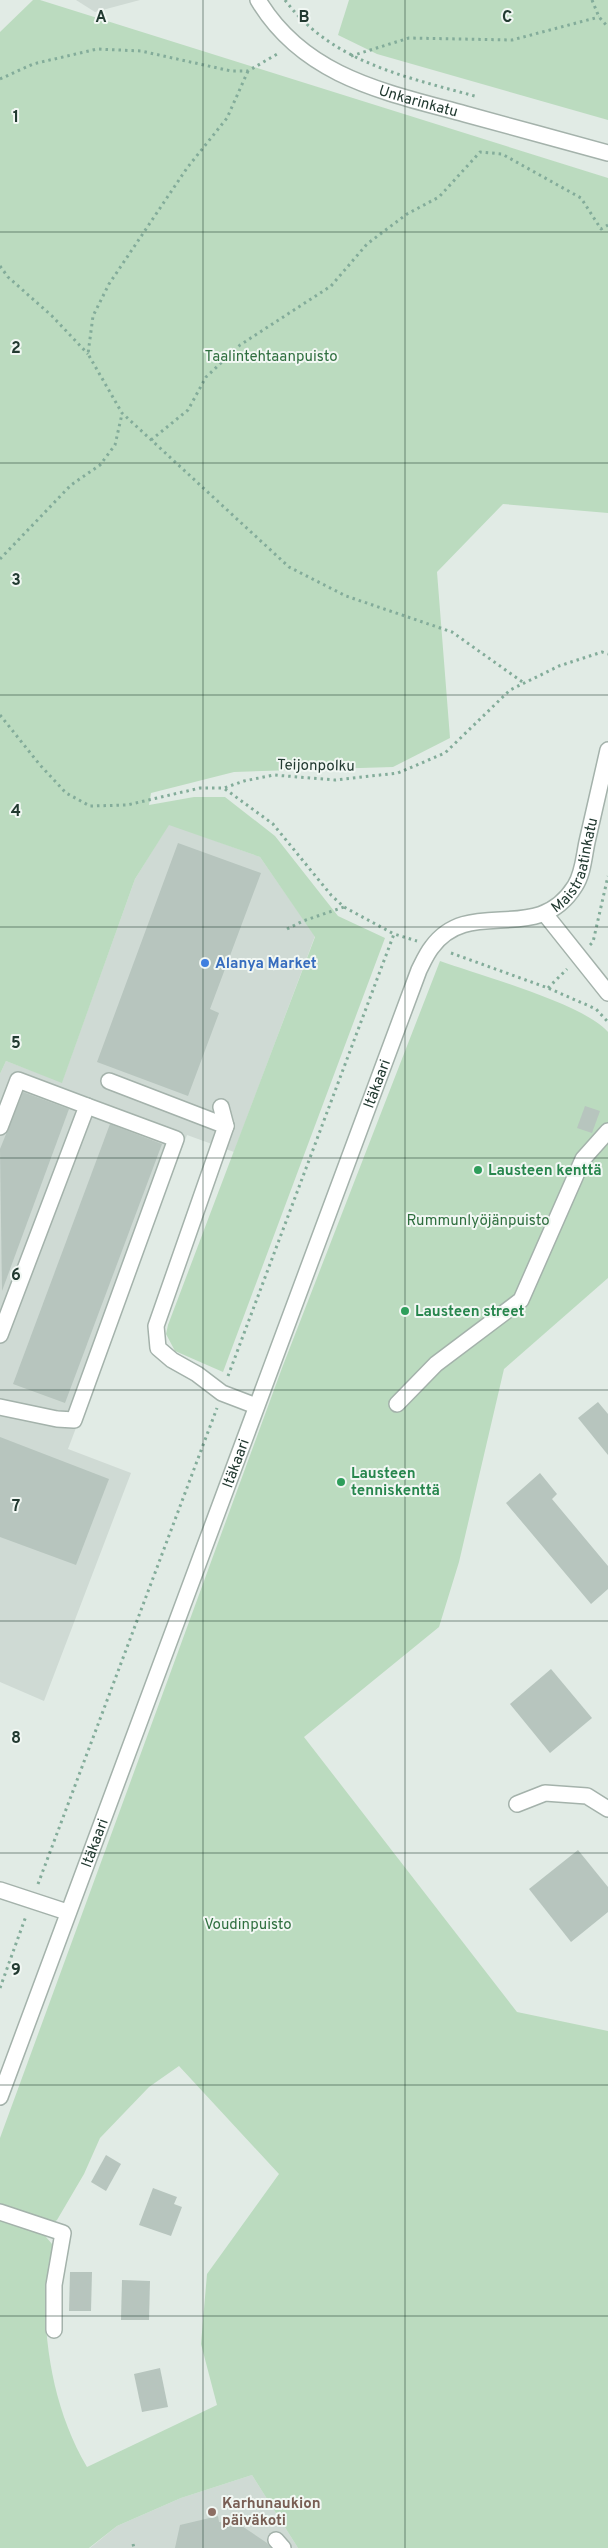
<svg xmlns="http://www.w3.org/2000/svg" width="608" height="2548" viewBox="0 0 608 2548" font-family="Overpass,sans-serif">
<style>
.built{fill:#cfdad4}
.green{fill:#bbdbbf;fill-rule:evenodd}
.building{fill:#b7c5be}
.lines{fill:none;stroke-linecap:round;stroke-linejoin:round}
.minor-casing{stroke:#a4b2ab;stroke-width:18}
.path{stroke:#83ac9a;stroke-width:3;stroke-dasharray:2.5 4;stroke-linecap:butt}
.minor{stroke:#fff;stroke-width:15}
.grid{fill:none;stroke:#223a31;stroke-width:1;stroke-opacity:0.55}
.shop-dot{fill:#3f7fe0;stroke:#f1f7f3;stroke-width:2}
.leisure-dot{fill:#2e9e5b;stroke:#f1f7f3;stroke-width:2}
.education-dot{fill:#8d6e63;stroke:#f1f7f3;stroke-width:2}
.labels{text-anchor:middle;stroke-width:4;stroke-linejoin:round;paint-order:stroke}
.street-label{font-size:15px;fill:#223a31;stroke:#f1f7f3}
.park-label{font-size:15px;fill:#2f6f3f;stroke:#f1f7f3}
.shop-label{font-size:15px;font-weight:bold;fill:#366cbe;stroke:#f1f7f3;text-anchor:start}
.leisure-label{font-size:15px;font-weight:bold;fill:#27864d;stroke:#f1f7f3;text-anchor:start}
.education-label{font-size:15px;font-weight:bold;fill:#785e54;stroke:#f1f7f3;text-anchor:start}
.grid-label{font-size:16px;text-anchor:middle;font-weight:bold;fill:#223a31;stroke:#f1f7f3;stroke-width:4;stroke-linejoin:round;paint-order:stroke}
</style>
<rect width="100%" height="100%" fill="#e1ebe5"/>
<g class="built">
<polygon points="76,0 140,0 95,12"/>
<polygon points="169,824 260,857 315,936 234,1152 187,1135 68,1449 131,1473 44,1701 0,1682 0,1074 6,1061 62,1082 135,879"/>
<polygon points="252,2475 298,2548 90,2548 117,2526 181,2498"/>
</g>
<g class="green">
<polygon points="33,0 40,0 608,178 608,513 503,504 437,572 450,738 393,767 234,772 151,793 149,805 194,797 225,797 275,836 338,916 385,938 223,1372 175,1351 166,1334 168,1325 315,937 260,857 169,825 135,879 62,1083 6,1061 0,1074 0,32"/>
<polygon points="349,0 608,0 608,120 377,54 338,35"/>
<path d="M440,961C479,975 584,1004 608,1032V1278L504,1369L459,1562L439,1627L304,1737L517,2012L608,2031V2548H298L252,2475L181,2498L117,2526L89,2548H0V2138L282,1368ZM179,2066L279,2174L207,2274L201,2344L217,2405L87,2467C57,2416 45,2355 45,2297C45,2279 53,2262 52,2244L41,2231L57,2220L84,2174L100,2138L149,2087Z"/>
</g>
<g class="building">
<polygon points="178,843 261,873 210,1009 219,1013 188,1096 97,1062"/>
<polygon points="23,1092 69,1109 2,1291 0,1149"/>
<polygon points="585,1106 600,1111 592,1133 577,1128"/>
<polygon points="110,1124 162,1144 65,1403 13,1384"/>
<polygon points="598,1402 608,1414 608,1455 578,1418"/>
<polygon points="0,1437 109,1479 76,1565 0,1537"/>
<polygon points="540,1473 557,1494 552,1499 608,1566 608,1589 591,1604 506,1503"/>
<polygon points="551,1669 592,1718 550,1753 510,1704"/>
<polygon points="578,1850 608,1887 608,1912 571,1942 529,1889"/>
<polygon points="106,2155 121,2164 106,2191 91,2182"/>
<polygon points="153,2188 177,2197 174,2204 182,2207 171,2236 139,2225"/>
<polygon points="70,2272 92,2272 91,2311 69,2311"/>
<polygon points="122,2280 150,2281 149,2320 121,2320"/>
<polygon points="160,2368 168,2407 142,2412 134,2374"/>
<polygon points="218,2516 219,2522 239,2524 267,2543 271,2548 175,2548 180,2525"/>
</g>
<g class="lines">
<defs>
<g id="minor">
<path id="s1" d="M258,0C304,77 385,92 465,114C513,127 560,140 608,153"/>
<polyline points="545,914 608,993"/>
<polyline points="109,1081 226,1126"/>
<polyline points="221,1107 226,1126 156,1326 158,1348 172,1360 197,1374 222,1393 256,1406"/>
<polyline points="0,1127 18,1080 87,1106 0,1335"/>
<polyline points="397,1404 436,1364 521,1300 583,1159 608,1131"/>
<polyline points="0,1407 57,1419 74,1420 176,1139 87,1106"/>
<polyline points="517,1804 545,1793 587,1796 608,1809"/>
<polyline points="0,1890 67,1912"/>
<path id="s2" d="M0,2097L419,970C423,962 427,953 432,947C470,895 537,947 575,886C583,874 584,856 587,842C594,812 601,781 608,750"/>
<polyline points="0,2212 63,2233 54,2285 54,2330"/>
<polyline points="276,2540 283,2548"/>
</g>
</defs>
<use href="#minor" class="minor-casing"/>
<g class="path">
<path d="M285,0C332,63 407,77 478,97"/>
<polyline points="592,0 599,17 608,27"/>
<polyline points="351,56 409,38 512,40 599,17"/>
<polyline points="248,71 227,118 187,168 109,284 93,316 88,354 122,413 289,567 346,596 452,632 524,683"/>
<polyline points="0,79 33,64 97,49 141,51 231,71 248,71 279,53"/>
<polyline points="0,266 8,277 52,316 88,354"/>
<polyline points="151,440 188,410 206,377 240,345 331,286 367,244 407,214 439,197 480,152 502,154 581,198 601,229 608,225"/>
<polyline points="0,559 71,485 100,465 115,445 122,414"/>
<polyline points="0,715 40,765 66,793 90,806 127,805 200,788 224,788 244,781 274,775 335,780 398,773 445,753 510,690 559,666 602,652 608,654"/>
<polyline points="225,789 273,824 331,895 344,907 394,934"/>
<polyline points="287,929 303,921 344,907"/>
<polyline points="590,945 593,942 608,876"/>
<polyline points="451,953 548,988 596,1009 608,1022"/>
<polyline points="548,988 567,969"/>
<polyline points="228,1376 394,934 417,941"/>
<polyline points="38,1884 217,1408"/>
<polyline points="0,1988 26,1916"/>
<polyline points="133,2544 134,2548"/>
</g>
<use href="#minor" class="minor"/>
</g>
<path class="grid" d="M203,0V2548M405,0V2548M0,232H608M0,463H608M0,695H608M0,927H608M0,1158H608M0,1390H608M0,1621H608M0,1853H608M0,2085H608M0,2316H608"/>
<circle class="shop-dot" cx="205" cy="963" r="5"/>
<g class="leisure-dot">
<circle cx="478" cy="1170" r="5"/>
<circle cx="405" cy="1311" r="5"/>
<circle cx="341" cy="1482" r="5"/>
</g>
<circle class="education-dot" cx="212" cy="2512" r="5"/>
<g class="labels">
<g class="street-label">
<text dy="5" stroke="none"><textPath href="#s1" startOffset="195">Unkarinkatu</textPath></text>
<text transform="translate(316 765) rotate(1)" y="5">Teijonpolku</text>
<text dy="5" stroke="none"><textPath href="#s2" startOffset="1411">Maistraatinkatu</textPath></text>
<text dy="5" stroke="none"><textPath href="#s2" startOffset="1081">Itäkaari</textPath></text>
<text dy="5" stroke="none"><textPath href="#s2" startOffset="676">Itäkaari</textPath></text>
<text dy="5" stroke="none"><textPath href="#s2" startOffset="271">Itäkaari</textPath></text>
</g>
<g class="park-label">
<text x="271" y="361">Taalintehtaanpuisto</text>
<text x="478" y="1225">Rummunlyöjänpuisto</text>
<text x="248" y="1929">Voudinpuisto</text>
</g>
<g class="shop-label">
<text x="215" y="968">Alanya Market</text>
</g>
<g class="leisure-label">
<text x="488" y="1175">Lausteen kenttä</text>
<text x="415" y="1316">Lausteen street</text>
<text x="351" y="1478">Lausteen<tspan x="351" dy="17">tenniskenttä</tspan></text>
</g>
<g class="education-label">
<text x="222" y="2508">Karhunaukion<tspan x="222" dy="17">päiväkoti</tspan></text>
</g>
</g>
<g class="grid-label">
<text x="101" y="22">A</text>
<text x="304" y="22">B</text>
<text x="507" y="22">C</text>
<text x="16" y="122">1</text>
<text x="16" y="353">2</text>
<text x="16" y="585">3</text>
<text x="16" y="816">4</text>
<text x="16" y="1048">5</text>
<text x="16" y="1280">6</text>
<text x="16" y="1511">7</text>
<text x="16" y="1743">8</text>
<text x="16" y="1975">9</text>
</g>
</svg>
